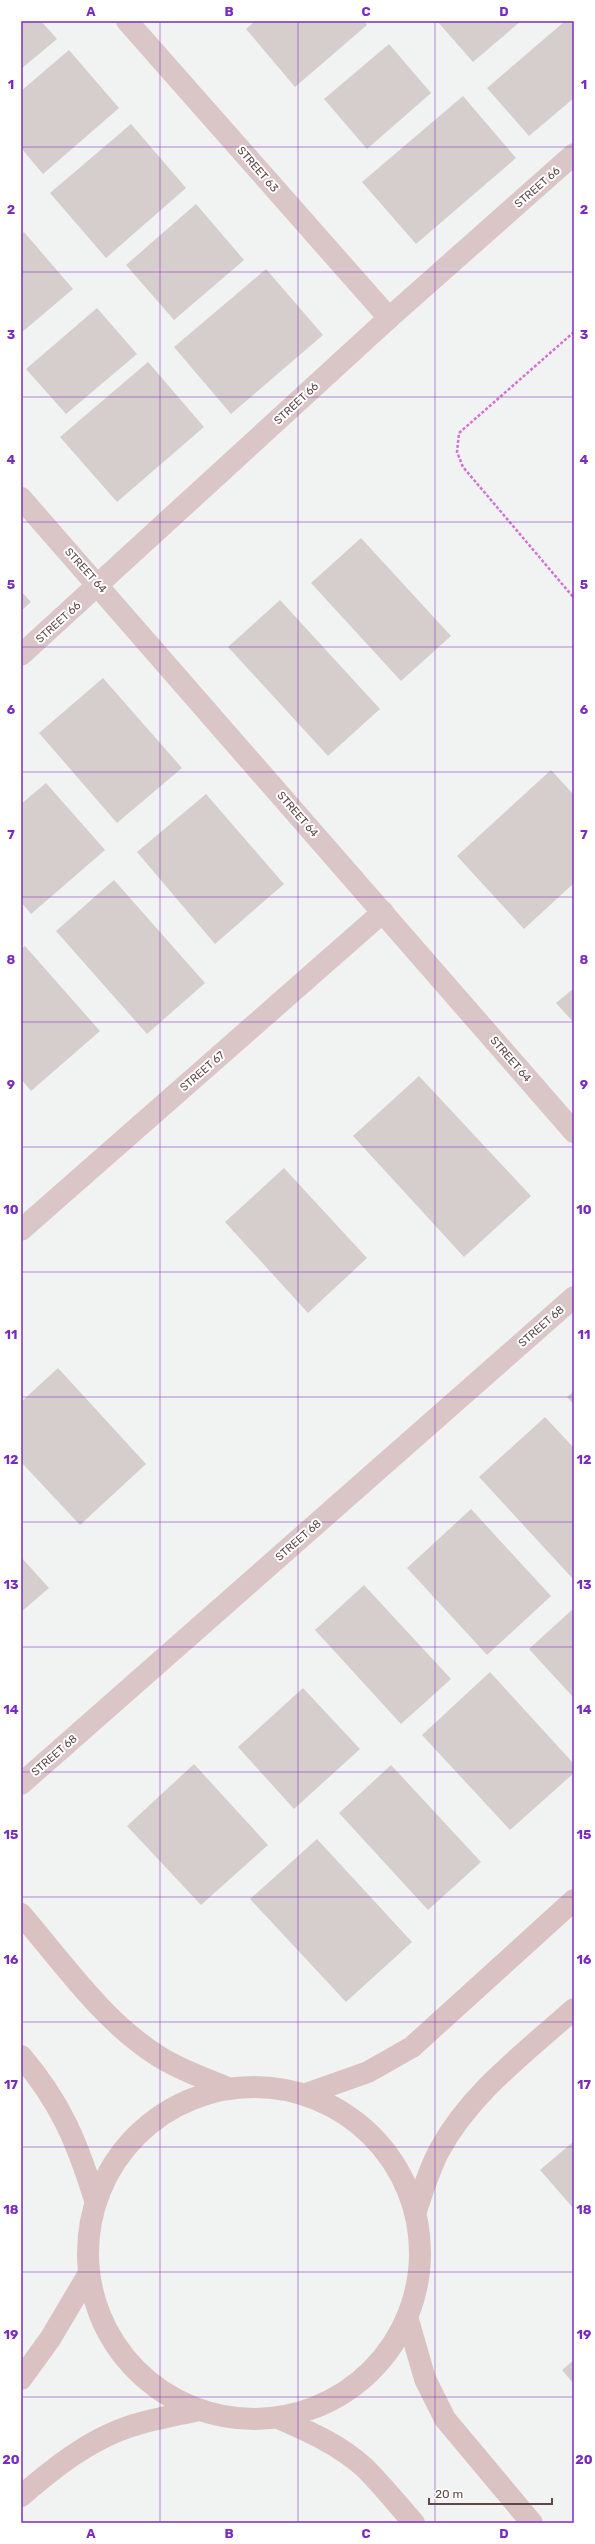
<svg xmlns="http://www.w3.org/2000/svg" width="595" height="2544" viewBox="0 0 595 2544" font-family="Rubik,sans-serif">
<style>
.building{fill:#d6cecc}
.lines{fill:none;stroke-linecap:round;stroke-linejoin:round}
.path{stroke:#d570d4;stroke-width:2.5;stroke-dasharray:3 2;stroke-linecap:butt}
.street{stroke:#dac6c7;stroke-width:22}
.secondary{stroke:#dbc2c2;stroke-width:22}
.grid{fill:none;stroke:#7b2cbf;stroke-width:1;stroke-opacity:0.55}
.labels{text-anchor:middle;stroke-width:4;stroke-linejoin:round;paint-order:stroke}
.street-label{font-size:11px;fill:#604747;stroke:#fff}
.neatline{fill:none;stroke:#7b2cbf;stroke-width:1.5}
.grid-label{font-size:13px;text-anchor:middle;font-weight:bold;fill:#7b2cbf}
</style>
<rect width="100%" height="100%" fill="#f1f3f2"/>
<g class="building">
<polygon points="21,21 41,21 57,39 21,69"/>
<polygon points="255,21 364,21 367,25 295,87 246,29"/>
<polygon points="437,21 521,21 473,62"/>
<polygon points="565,21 574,21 574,98 529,136 487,88"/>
<polygon points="389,44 431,93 367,149 324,99"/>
<polygon points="69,50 119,108 43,174 21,148 21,91"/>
<polygon points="463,96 516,158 416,244 362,182"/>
<polygon points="131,124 186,188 106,258 50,193"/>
<polygon points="196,204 244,260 174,320 126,265"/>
<polygon points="24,232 73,289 21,333 21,234"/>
<polygon points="266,269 323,335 231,414 174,347"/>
<polygon points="97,308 137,354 66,414 26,369"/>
<polygon points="148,362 204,427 117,502 60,437"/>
<polygon points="361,538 451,636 401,681 311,583"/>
<polygon points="21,591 31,602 21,611"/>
<polygon points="280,600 380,709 328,756 228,647"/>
<polygon points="103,678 182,768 117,823 39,733"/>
<polygon points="551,770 574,795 574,883 524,929 457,856"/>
<polygon points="46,783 105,850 31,914 21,902 21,804"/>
<polygon points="206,794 284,884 215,944 137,852"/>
<polygon points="114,880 205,983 147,1034 56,931"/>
<polygon points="25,946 100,1031 31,1091 21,1079 21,949"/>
<polygon points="574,988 574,1023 556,1003"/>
<polygon points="419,1076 531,1196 464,1257 353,1136"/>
<polygon points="284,1168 367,1258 308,1313 225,1222"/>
<polygon points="58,1368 146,1464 80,1525 21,1462 21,1402"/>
<polygon points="574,1391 574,1405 567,1397"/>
<polygon points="545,1417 574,1448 574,1580 479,1477"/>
<polygon points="471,1509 551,1596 487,1655 407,1568"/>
<polygon points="21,1557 49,1588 21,1612"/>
<polygon points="364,1585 451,1679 401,1724 315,1630"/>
<polygon points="574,1608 574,1698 529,1649"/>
<polygon points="490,1672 574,1764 574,1773 510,1830 422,1735"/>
<polygon points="303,1688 360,1749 294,1809 238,1747"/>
<polygon points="194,1764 268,1845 201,1905 127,1826"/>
<polygon points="391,1765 481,1862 428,1910 339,1813"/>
<polygon points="317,1839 412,1942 346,2002 250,1899"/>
<polygon points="574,2141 574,2209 540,2170"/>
<polygon points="574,2360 574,2384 562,2370"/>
</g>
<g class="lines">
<polyline class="path" points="574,332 459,433 457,452 463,467 574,598"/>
<g class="street">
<polyline points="127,21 389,318"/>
<polyline points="21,498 574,1132"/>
<polyline points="21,655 389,318 574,154"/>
<polyline points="21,1230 383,912"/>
<polyline points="21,1784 574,1297"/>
</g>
<g class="secondary">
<path d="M21,1914C63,1963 103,2021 158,2056C180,2070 204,2078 228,2088"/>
<path d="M21,2056C61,2103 77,2142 95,2200"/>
<circle cx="254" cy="2253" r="166"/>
<polyline points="306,2094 368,2072 412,2047 574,1900"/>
<path d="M416,2211C423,2190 429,2170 439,2151C470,2093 526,2052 574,2009"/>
<polyline points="408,2320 425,2379 445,2419 532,2523"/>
<polyline points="21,2379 50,2339 88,2275"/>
<path d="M278,2418C308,2431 340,2445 365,2468C382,2485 398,2505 414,2523"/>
<path d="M21,2496C54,2468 87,2441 128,2427C151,2419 176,2415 200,2410"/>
</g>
</g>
<path class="grid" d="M160,21V2523M298,21V2523M435,21V2523M21,147H574M21,272H574M21,397H574M21,522H574M21,647H574M21,772H574M21,897H574M21,1022H574M21,1147H574M21,1272H574M21,1397H574M21,1522H574M21,1647H574M21,1772H574M21,1897H574M21,2022H574M21,2147H574M21,2272H574M21,2397H574"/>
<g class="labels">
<g class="street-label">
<text transform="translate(258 169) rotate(49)" y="4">STREET 63</text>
<text transform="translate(537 187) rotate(-41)" y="4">STREET 66</text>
<text transform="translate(296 403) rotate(-43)" y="4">STREET 66</text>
<text transform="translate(86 570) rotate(48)" y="4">STREET 64</text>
<text transform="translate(58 622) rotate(-42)" y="4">STREET 66</text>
<text transform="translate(298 814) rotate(49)" y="4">STREET 64</text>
<text transform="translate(511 1059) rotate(49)" y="4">STREET 64</text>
<text transform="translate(202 1071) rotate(-41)" y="4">STREET 67</text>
<text transform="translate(541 1326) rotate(-41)" y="4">STREET 68</text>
<text transform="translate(298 1540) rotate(-41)" y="4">STREET 68</text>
<text transform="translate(54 1755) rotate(-41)" y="4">STREET 68</text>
</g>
</g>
<rect width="595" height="2544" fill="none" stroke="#ffffff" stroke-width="44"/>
<path d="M429 2498v6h123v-6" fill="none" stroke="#604747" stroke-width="2"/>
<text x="435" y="2498" font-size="12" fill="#604747" stroke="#ffffff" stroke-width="3" paint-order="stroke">20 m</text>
<rect x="22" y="22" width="551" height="2500" class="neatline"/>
<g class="grid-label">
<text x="91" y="16">A</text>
<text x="229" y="16">B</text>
<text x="366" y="16">C</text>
<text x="504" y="16">D</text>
<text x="11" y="89">1</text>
<text x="584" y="89">1</text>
<text x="11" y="214">2</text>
<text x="584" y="214">2</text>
<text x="11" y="339">3</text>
<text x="584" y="339">3</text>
<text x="11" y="464">4</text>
<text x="584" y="464">4</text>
<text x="11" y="589">5</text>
<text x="584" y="589">5</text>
<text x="11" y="714">6</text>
<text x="584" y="714">6</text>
<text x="11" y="839">7</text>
<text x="584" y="839">7</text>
<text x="11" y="964">8</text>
<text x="584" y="964">8</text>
<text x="11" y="1089">9</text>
<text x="584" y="1089">9</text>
<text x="11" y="1214">10</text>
<text x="584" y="1214">10</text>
<text x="11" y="1339">11</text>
<text x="584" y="1339">11</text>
<text x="11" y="1464">12</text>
<text x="584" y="1464">12</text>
<text x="11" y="1589">13</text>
<text x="584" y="1589">13</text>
<text x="11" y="1714">14</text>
<text x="584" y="1714">14</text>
<text x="11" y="1839">15</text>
<text x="584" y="1839">15</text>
<text x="11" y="1964">16</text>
<text x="584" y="1964">16</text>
<text x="11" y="2089">17</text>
<text x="584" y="2089">17</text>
<text x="11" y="2214">18</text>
<text x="584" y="2214">18</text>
<text x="11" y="2339">19</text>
<text x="584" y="2339">19</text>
<text x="11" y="2464">20</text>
<text x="584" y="2464">20</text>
<text x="91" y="2538">A</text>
<text x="229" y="2538">B</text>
<text x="366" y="2538">C</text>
<text x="504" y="2538">D</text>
</g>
</svg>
